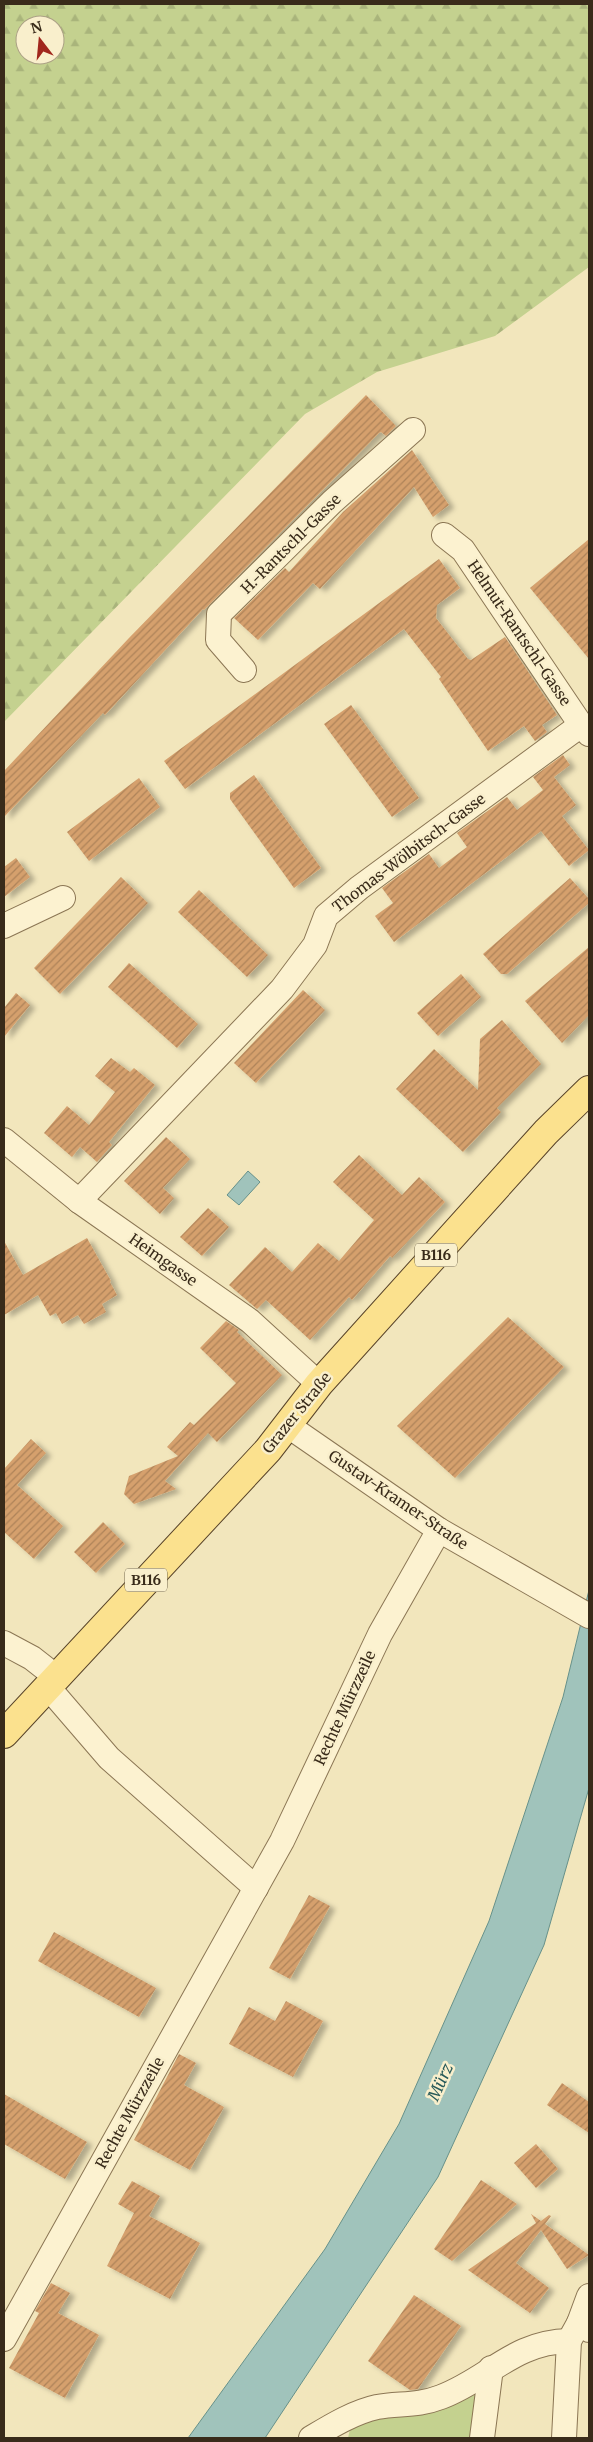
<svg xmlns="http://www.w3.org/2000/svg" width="593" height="2442" viewBox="0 0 593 2442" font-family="Merriweather,serif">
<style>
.forest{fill:url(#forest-firs);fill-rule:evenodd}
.park{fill:#c4d18f}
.water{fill:#a0c3bb;stroke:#67918a}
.building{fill:url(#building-hatch);filter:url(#shadow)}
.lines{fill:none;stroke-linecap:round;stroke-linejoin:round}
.minor-casing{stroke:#8b7654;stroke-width:26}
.major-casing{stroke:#584329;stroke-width:30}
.minor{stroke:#fcf2d0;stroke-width:24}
.major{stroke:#fbe18e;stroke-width:28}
.labels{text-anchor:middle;stroke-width:5;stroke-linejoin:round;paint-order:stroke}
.shield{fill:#f9efcc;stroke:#73664f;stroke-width:1}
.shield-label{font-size:14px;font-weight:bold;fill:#392b1a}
.street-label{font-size:15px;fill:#392b1a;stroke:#f9efcc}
.water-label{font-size:16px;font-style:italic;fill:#285a5a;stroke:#f9efcc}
</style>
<defs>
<pattern id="forest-firs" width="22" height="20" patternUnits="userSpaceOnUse" patternTransform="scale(1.25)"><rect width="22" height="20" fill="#c4d18f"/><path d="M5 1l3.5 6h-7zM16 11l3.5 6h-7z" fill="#a9b47b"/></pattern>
<pattern id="building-hatch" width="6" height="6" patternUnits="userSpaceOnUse" patternTransform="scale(1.25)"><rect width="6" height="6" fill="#d5a06d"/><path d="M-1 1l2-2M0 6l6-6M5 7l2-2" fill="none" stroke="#ae8359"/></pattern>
<filter id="shadow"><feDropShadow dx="5.5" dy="3" stdDeviation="2.5" flood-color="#0004"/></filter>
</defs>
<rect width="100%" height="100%" fill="#f2e6bc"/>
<path class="forest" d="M4,4H589V267L495,336L377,372L305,414L4,722ZM25,25H55V55H25Z"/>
<polygon class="park" points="477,2388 475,2438 348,2438 350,2429 355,2423"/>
<g class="water">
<polygon points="248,1171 260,1182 239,1205 227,1195"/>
<polygon points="589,1590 589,1788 544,1945 438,2177 265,2438 188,2438 325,2249 399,2124 489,1921 563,1697"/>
</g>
<g class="building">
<polygon points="366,395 396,426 386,436 381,432 379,433 204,610 203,609 105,715 103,713 4,817 4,771 129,638"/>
<polygon points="412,450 449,505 433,517 414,487 320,589 313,583 258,640 234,618 285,568 289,572 343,512"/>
<polygon points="589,539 589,659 530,588"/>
<polygon points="439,559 460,588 437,605 436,618 468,659 471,660 505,637 557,715 542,725 547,732 535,741 524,726 488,751 439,679 441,677 404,629 185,789 164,761"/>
<polygon points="351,705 419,798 392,817 324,724"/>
<polygon points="563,755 570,765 554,777 576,805 562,816 589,850 569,866 541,831 394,942 375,916 393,903 382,888 429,854 439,868 467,847 457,833 507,797 517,810 543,790 533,777"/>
<polygon points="254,775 321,868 294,888 230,799 230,793"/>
<polygon points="139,778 160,807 89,861 67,832"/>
<polygon points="16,858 30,877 4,897 4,867"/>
<polygon points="121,877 148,903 60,994 34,968"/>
<polygon points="570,878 589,899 589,903 507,974 501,974 483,954"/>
<polygon points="199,890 268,955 247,977 178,912"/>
<polygon points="589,947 589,1015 562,1043 525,1001"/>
<polygon points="129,963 198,1024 177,1048 108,987"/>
<polygon points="461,974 481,997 438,1036 417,1013"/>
<polygon points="303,990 325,1010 256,1083 234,1063"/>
<polygon points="16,993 30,1005 4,1037 4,1008"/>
<polygon points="502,1020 541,1064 497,1108 501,1112 463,1152 396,1089 434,1049 478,1090 480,1039"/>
<polygon points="111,1058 130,1072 134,1068 155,1085 109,1142 112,1145 97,1162 80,1147 72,1157 44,1133 67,1106 89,1125 115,1092 95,1076"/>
<polygon points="166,1137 190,1159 163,1188 174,1198 160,1214 124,1181"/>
<polygon points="359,1155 402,1195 419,1177 445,1202 392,1258 390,1256 352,1300 349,1297 310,1340 266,1300 257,1309 229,1285 265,1247 292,1272 318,1243 339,1261 374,1220 333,1182"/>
<polygon points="208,1208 229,1227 202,1256 180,1237"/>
<polygon points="87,1238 111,1281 110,1282 117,1295 102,1304 106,1312 84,1324 78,1315 62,1324 56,1313 50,1316 38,1295 4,1315 4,1241 23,1275"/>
<polygon points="508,1317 564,1367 455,1478 397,1426"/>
<polygon points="226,1321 239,1330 237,1332 282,1375 217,1442 208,1433 165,1481 176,1489 134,1504 124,1494 129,1476 178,1456 167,1447 190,1422 194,1425 236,1383 200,1348"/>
<polygon points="31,1439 46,1453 17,1485 63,1526 34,1559 4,1532 4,1469"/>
<polygon points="103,1522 125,1544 96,1573 74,1552"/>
<polygon points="309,1895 330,1906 290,1979 269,1968"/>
<polygon points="54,1932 156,1988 139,2017 38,1961"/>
<polygon points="286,2001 323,2021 293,2077 229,2044 249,2007 275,2021"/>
<polygon points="179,2054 196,2063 184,2085 224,2107 190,2170 134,2140"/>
<polygon points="562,2083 589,2102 589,2133 547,2105"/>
<polygon points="4,2094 87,2142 65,2179 4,2144"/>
<polygon points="536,2144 558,2169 536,2188 514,2163"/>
<polygon points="481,2180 517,2204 452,2261 434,2249"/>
<polygon points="132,2181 160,2196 149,2216 200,2243 170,2299 107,2266 134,2213 118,2204"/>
<polygon points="531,2214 541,2221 549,2215 551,2216 545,2224 589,2255 567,2269 541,2230 516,2263 549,2288 530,2313 468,2270 536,2223"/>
<polygon points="51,2283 70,2293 58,2313 99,2335 65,2398 9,2368 39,2313 35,2311"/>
<polygon points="414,2295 461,2326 418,2389 410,2390 368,2361"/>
</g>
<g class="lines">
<defs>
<g id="minor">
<polyline points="444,535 463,550 581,725 589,734"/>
<polyline points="244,670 218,640 219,614 332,502 413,430"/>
<polyline points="4,926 63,898"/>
<polyline points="4,1140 79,1201 250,1321 319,1384"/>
<polyline points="79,1201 282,989 315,945 326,916 359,888 581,725"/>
<polyline points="287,1425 439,1530 589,1616"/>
<polyline points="4,1643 32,1658 55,1676"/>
<polyline points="47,1686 109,1758 256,1888"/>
<polyline points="589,2296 579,2323 589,2330"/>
<polyline points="4,2339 282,1841 380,1634 439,1530"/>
<path d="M311,2438C331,2426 354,2412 377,2407C399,2403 418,2406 441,2397C489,2379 513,2342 569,2341"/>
<polyline points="482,2438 491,2368"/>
<polyline points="564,2438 569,2341 579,2323"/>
</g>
<polyline id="major" points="4,1734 268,1450 319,1384 546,1132 589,1090"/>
</defs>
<use href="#minor" class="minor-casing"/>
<use href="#major" class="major-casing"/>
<use href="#minor" class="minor"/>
<use href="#major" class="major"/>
</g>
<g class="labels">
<g class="shield">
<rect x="415" y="1243.5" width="42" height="23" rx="4"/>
<rect x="125" y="1568.5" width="42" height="23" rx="4"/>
</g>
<g class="shield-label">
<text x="436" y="1260">B116</text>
<text x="146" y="1585">B116</text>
</g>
<g class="street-label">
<text transform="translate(291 544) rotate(-45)" y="5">H.-Rantschl-Gasse</text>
<text transform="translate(519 633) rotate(56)" y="5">Helmut-Rantschl-Gasse</text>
<text transform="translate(409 853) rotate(-37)" y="5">Thomas-Wölbitsch-Gasse</text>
<text transform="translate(163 1260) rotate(35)" y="5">Heimgasse</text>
<text transform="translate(297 1413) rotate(-51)" y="5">Grazer Straße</text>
<text transform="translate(398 1500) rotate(34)" y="5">Gustav-Kramer-Straße</text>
<text transform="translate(345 1708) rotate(-65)" y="5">Rechte Mürzzeile</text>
<text transform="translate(130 2113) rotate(-61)" y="5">Rechte Mürzzeile</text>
</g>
<g class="water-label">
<text transform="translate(440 2082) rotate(-66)" y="6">Mürz</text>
</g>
</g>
<rect width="593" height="2442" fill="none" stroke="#392b1a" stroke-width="10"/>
<g transform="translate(40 40) rotate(344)"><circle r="24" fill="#f9efcc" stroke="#aca185"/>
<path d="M0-4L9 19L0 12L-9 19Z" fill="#a1271d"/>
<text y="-8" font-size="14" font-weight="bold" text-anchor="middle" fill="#392b1a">N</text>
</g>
</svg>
